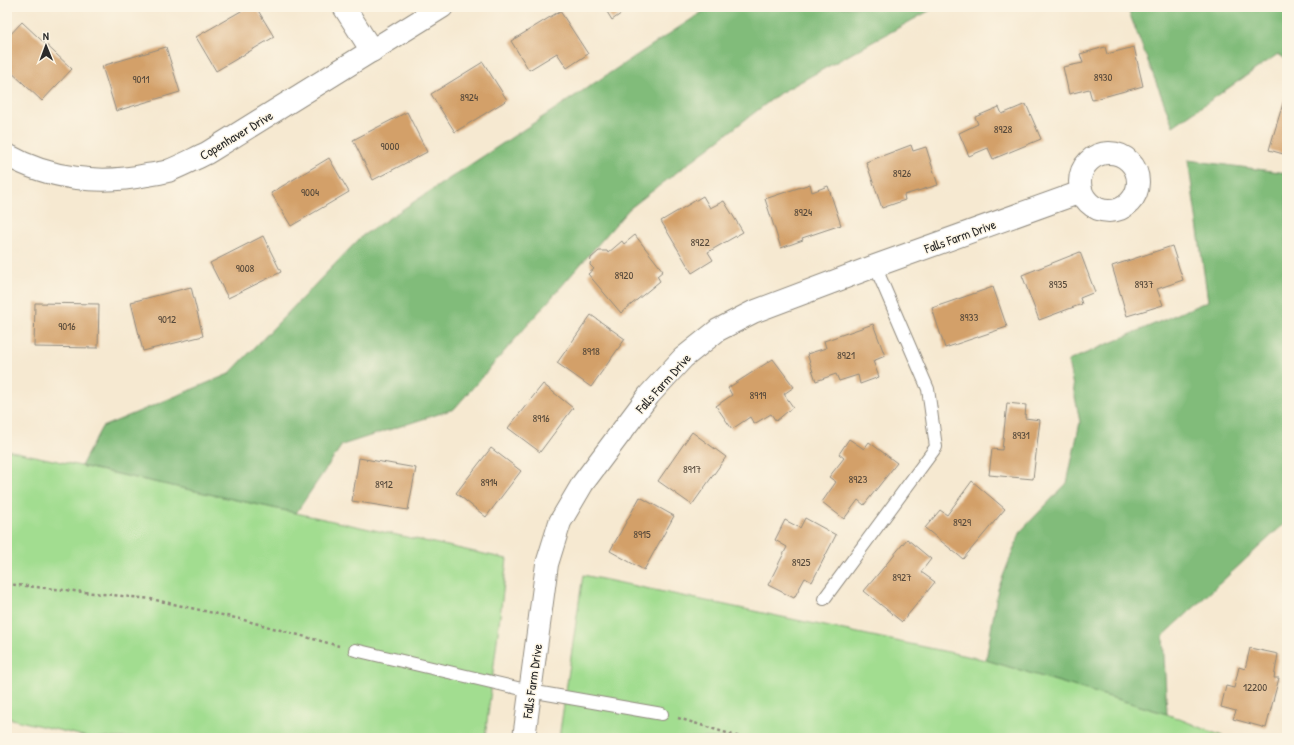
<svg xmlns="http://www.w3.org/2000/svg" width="1294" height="745" viewBox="0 0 1294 745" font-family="'Patrick Hand',sans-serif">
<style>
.green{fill:#a2dd90;stroke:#66845e}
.forest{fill:#81bc7a;stroke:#567452}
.building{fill:#d3a069}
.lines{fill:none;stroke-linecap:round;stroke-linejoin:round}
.lane-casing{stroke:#908a7e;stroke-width:14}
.street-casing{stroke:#908a7e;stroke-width:24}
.path{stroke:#908a7e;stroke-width:2.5;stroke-dasharray:3 3;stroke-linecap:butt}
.lane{stroke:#fff;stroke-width:12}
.street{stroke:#fff;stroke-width:22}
.labels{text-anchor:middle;stroke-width:3;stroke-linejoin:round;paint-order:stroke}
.number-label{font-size:11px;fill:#55483a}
.street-label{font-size:13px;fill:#2b2b2b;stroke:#fcf5e5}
</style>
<rect width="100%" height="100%" fill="#fcf5e5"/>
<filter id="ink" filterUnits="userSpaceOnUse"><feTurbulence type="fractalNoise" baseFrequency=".025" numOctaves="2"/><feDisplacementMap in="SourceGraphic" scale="8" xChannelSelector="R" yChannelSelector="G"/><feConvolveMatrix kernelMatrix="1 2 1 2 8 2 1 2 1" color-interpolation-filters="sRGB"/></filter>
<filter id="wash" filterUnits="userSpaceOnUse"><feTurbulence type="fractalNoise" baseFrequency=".012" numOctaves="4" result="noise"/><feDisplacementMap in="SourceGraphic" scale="16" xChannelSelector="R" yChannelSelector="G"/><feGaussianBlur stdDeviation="0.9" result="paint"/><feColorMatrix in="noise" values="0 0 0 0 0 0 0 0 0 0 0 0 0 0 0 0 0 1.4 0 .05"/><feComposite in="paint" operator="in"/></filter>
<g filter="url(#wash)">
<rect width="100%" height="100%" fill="#f6e9d1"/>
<g class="green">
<polygon points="7,450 507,559 485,738 92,738 7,718"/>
<polygon points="583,575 986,660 1167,714 1227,738 559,738"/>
</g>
<g class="forest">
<polygon points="710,7 936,7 780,93 629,209 454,409 342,445 296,513 81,466 102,427 229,374 362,236"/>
<polygon points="1127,7 1287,7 1287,60 1278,54 1173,126"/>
<polygon points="1188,160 1287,173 1287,521 1163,636 1167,714 986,660 998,589 1021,531 1067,483 1080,422 1068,361 1208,301"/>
</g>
<g id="blocks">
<g class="building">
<polygon points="248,7 256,7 274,37 216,71 196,37"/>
<polygon points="604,7 631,7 612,20"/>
<polygon points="560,11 588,54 567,68 557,53 529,70 511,41"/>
<polygon points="22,22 72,69 42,101 7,68 7,38"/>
<polygon points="166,47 180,92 116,111 102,66"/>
<polygon points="1105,47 1107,54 1134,47 1143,86 1092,100 1089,89 1069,94 1063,67 1083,63 1080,54"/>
<polygon points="483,62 507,100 455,132 431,94"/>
<polygon points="1287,90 1287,155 1269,150"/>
<polygon points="1026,104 1041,139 993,159 988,148 969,156 959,133 978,124 975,117 999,107 1002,114"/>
<polygon points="407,112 427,152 373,180 353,140"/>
<polygon points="911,145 913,151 926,147 938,185 904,195 905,200 882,208 866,162"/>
<polygon points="329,158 349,192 291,226 271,193"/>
<polygon points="810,184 812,192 828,186 841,225 802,238 803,240 781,248 765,199"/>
<polygon points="703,196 710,208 724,201 743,232 708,252 713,260 692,273 661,221"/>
<polygon points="635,235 663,271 657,276 660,281 621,313 588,274 594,269 590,265 591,258 599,251 607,251 608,253 622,241 624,244"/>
<polygon points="263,236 281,272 228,298 210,263"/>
<polygon points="1172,246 1183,280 1157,289 1163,305 1127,316 1112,266"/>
<polygon points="1080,252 1095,292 1080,298 1082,304 1039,320 1022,275"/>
<polygon points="191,287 203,336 143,351 131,302"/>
<polygon points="993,287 1007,327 945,348 932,308"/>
<polygon points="35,303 99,304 98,348 34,347"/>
<polygon points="591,315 625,339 591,387 557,363"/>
<polygon points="873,324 885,356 873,361 879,377 860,384 858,375 839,381 836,374 816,381 807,354 826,348 824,341"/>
<polygon points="773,359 794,387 784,394 793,407 776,421 771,414 754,424 750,417 732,429 716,406 732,395 728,388"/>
<polygon points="543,384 573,408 540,452 508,428"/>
<polygon points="1007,403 1026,405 1025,418 1040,420 1033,479 989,475 992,449 1002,450"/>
<polygon points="692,432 726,457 692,505 658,481"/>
<polygon points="849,439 864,449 869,442 897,463 864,505 858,500 844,519 822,502 836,482 829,477 844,458 839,454"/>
<polygon points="491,448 521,471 486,517 456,493"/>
<polygon points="359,458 416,468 408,510 352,501"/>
<polygon points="972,481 1005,509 963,559 925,528 940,510 947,515"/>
<polygon points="640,497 674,516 644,570 610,551"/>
<polygon points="805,518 836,535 812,582 805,578 794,598 768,585 787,547 775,540 785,520 800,528"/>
<polygon points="907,539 931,559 921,572 935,582 902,622 864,591"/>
<polygon points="1250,648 1278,654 1274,678 1279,678 1266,728 1233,719 1236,711 1221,707 1226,686 1234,688 1239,667 1245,669"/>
</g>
</g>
</g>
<g filter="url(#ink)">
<use href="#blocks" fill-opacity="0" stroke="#908a7e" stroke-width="1"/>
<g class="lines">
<defs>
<g id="lane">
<polyline points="824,599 936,447 928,389 875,266"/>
<polyline points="355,650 530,691 662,714"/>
</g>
<g id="street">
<polyline points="344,7 372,51"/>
<circle cx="1109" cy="182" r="29"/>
<path d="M7,155C49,179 100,185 147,175C154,174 161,173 168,171C181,166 194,159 207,153L442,7"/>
<polyline points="524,738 547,564 560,522 583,483 649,395 683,358 718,330 753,312 875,266 1081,192"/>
</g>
</defs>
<use href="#lane" class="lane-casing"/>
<use href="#street" class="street-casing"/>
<g class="path">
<polyline points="7,584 151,599 240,619 339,646"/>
<polyline points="678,718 743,738"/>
<polyline points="7,737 8,738"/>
</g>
<use href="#lane" class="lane"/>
<use href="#street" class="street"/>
</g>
</g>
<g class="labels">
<g class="number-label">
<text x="1103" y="81">8930</text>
<text x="141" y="83">9011</text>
<text x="469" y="101">8924</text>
<text x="1003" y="133">8928</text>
<text x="390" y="150">9000</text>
<text x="902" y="177">8926</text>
<text x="310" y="196">9004</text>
<text x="803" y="216">8924</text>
<text x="700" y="246">8922</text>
<text x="245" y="272">9008</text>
<text x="624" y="279">8920</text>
<text x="1058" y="288">8935</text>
<text x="1144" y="288">8937</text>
<text x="969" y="321">8933</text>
<text x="167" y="323">9012</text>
<text x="67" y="330">9016</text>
<text x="591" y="355">8918</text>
<text x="846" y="359">8921</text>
<text x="758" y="399">8919</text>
<text x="541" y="422">8916</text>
<text x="1021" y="439">8931</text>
<text x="692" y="473">8917</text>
<text x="858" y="483">8923</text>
<text x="489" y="486">8914</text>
<text x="384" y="488">8912</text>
<text x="962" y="526">8929</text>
<text x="642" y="538">8915</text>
<text x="801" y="566">8925</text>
<text x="902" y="581">8927</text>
<text x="1255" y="691">12200</text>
</g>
<g class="street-label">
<text transform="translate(236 135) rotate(-31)" y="5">Copenhaver Drive</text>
<text transform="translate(960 236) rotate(-20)" y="5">Falls Farm Drive</text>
<text transform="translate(663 383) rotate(-48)" y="5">Falls Farm Drive</text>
<text transform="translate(532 681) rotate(-82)" y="5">Falls Farm Drive</text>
</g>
</g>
<rect width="1294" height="745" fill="none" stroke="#fcf5e5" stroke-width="24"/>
<g transform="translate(46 46) rotate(359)" stroke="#fcf5e5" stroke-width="3" paint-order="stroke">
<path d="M0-3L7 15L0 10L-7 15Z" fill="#2b2b2b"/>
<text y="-6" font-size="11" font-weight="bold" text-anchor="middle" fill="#2b2b2b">N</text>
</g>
</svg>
